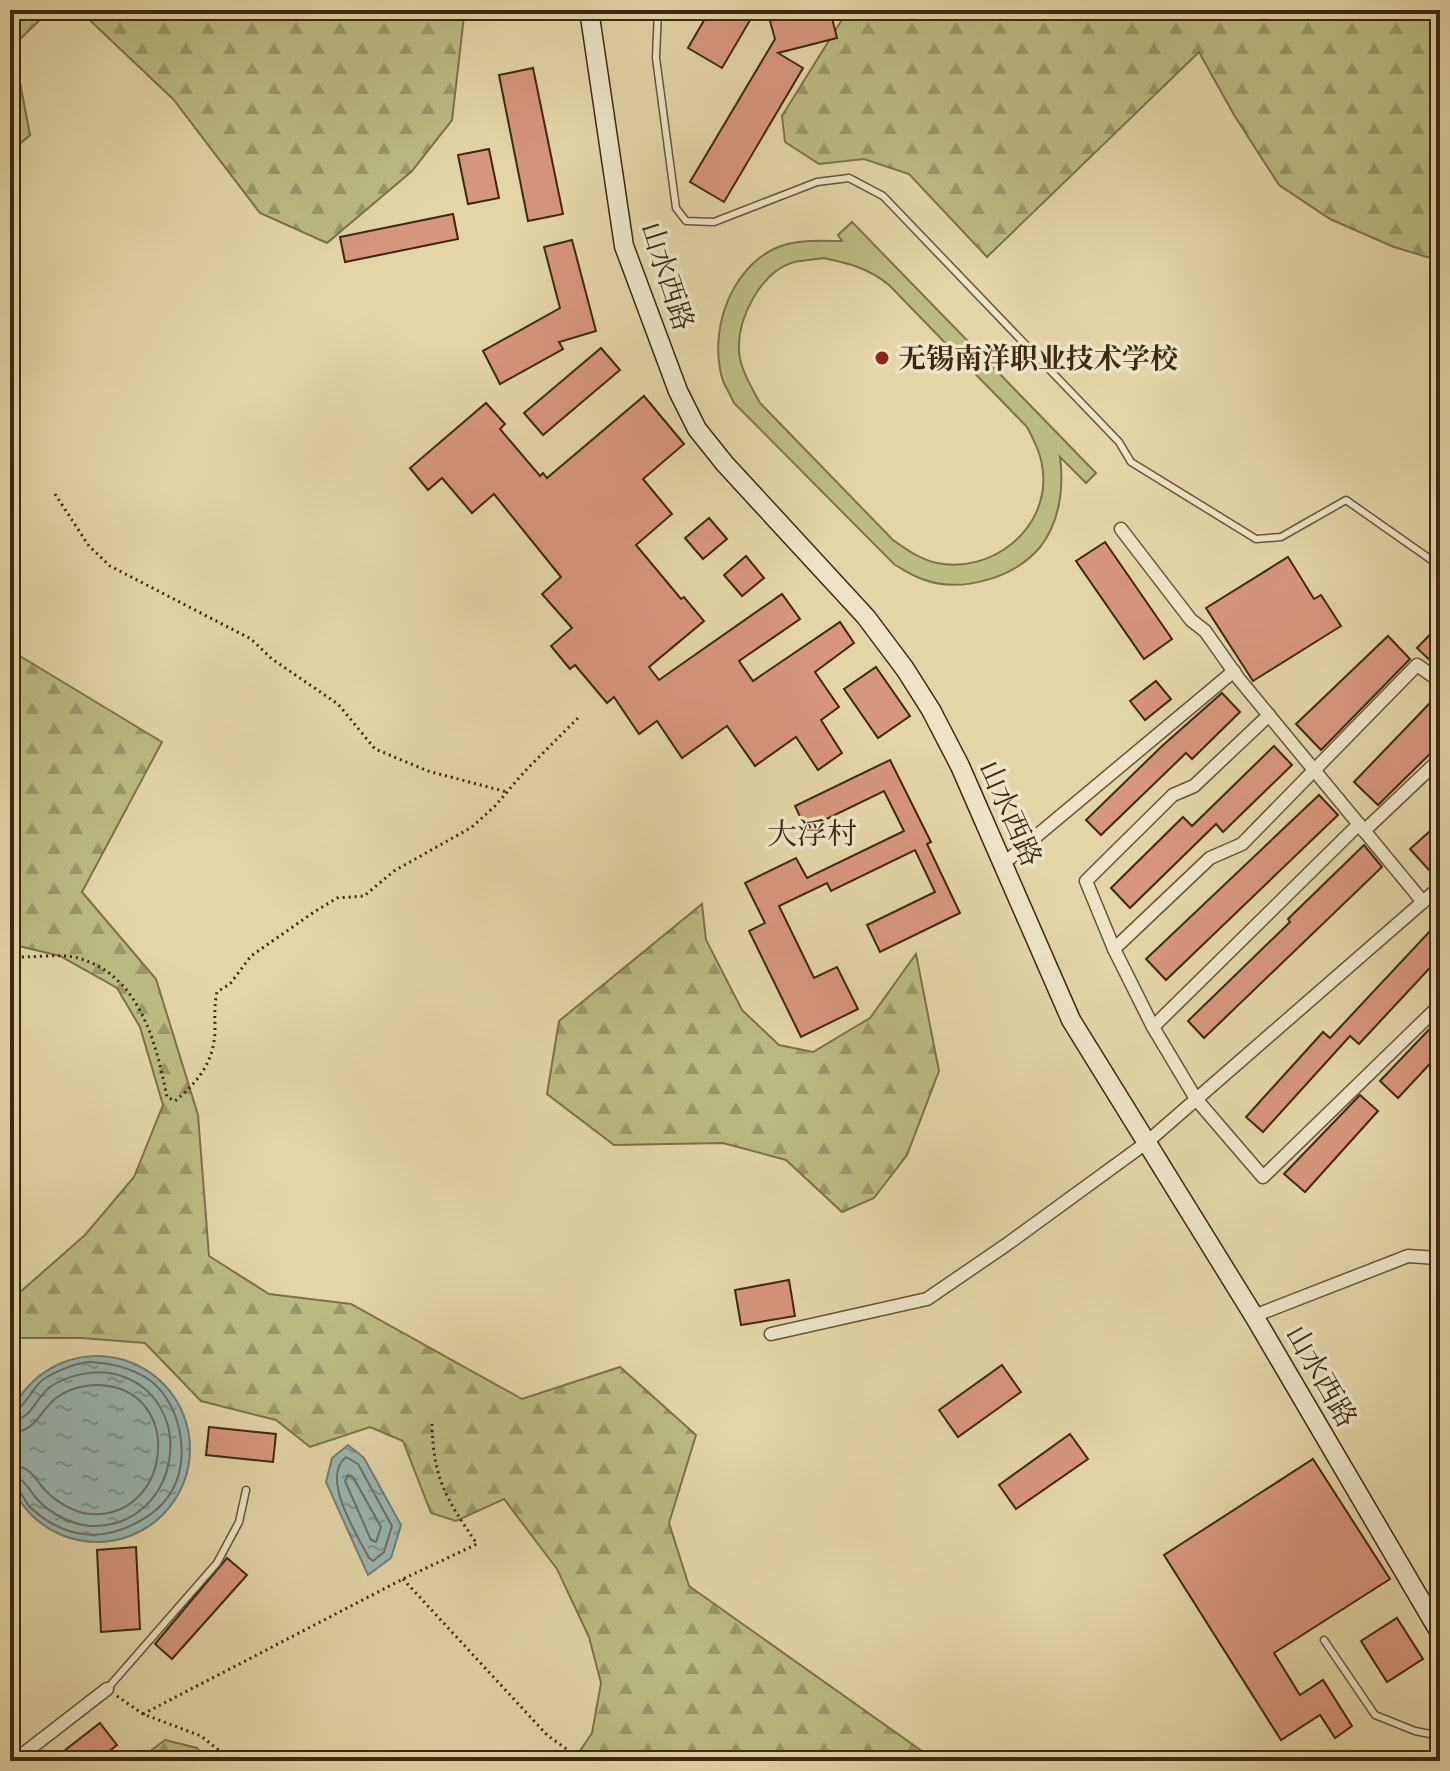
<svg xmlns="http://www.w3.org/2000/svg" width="1450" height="1771" viewBox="0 0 1450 1771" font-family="Vollkorn,'Noto Serif SC',serif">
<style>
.forest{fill:url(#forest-firs);stroke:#7c724a;stroke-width:2}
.pitch{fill:#bbbb84;stroke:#7c724a;stroke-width:2;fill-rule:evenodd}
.water{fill:url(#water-ripples);stroke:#757d72;stroke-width:2}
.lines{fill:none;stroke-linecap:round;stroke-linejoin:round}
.shore{stroke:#6c6f62;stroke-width:2}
.building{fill:#d7967e;stroke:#3e2810;stroke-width:2}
.lane-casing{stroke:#685336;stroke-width:9}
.street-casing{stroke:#685336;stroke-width:15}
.secondary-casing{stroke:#3e2810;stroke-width:21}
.path{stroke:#3e2810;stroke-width:3;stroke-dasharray:2 4;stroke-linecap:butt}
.lane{stroke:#ede4c7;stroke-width:6}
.street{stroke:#ede4c7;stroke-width:12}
.secondary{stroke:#ede4c7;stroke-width:18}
.poi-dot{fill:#8f2418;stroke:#ede4c7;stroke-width:3}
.labels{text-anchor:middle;stroke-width:7;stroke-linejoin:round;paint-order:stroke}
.street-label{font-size:28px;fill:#3e2810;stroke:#ede4c7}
.poi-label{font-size:28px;font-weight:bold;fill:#3e2810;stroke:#ede4c7;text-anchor:start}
.neighbourhood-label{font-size:30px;fill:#3e2810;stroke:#ede4c7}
</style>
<defs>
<pattern id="forest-firs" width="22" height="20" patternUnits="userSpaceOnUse" patternTransform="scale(2)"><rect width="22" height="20" fill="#bbbb84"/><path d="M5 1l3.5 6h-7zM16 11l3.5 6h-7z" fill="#99986b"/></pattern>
<pattern id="water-ripples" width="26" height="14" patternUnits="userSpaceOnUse" patternTransform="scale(2)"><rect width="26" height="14" fill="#9ab6b4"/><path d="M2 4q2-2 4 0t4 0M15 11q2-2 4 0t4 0" fill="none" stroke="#7f9491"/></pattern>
</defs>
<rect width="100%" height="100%" fill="#e4d5a9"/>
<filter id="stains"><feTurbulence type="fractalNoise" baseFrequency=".0025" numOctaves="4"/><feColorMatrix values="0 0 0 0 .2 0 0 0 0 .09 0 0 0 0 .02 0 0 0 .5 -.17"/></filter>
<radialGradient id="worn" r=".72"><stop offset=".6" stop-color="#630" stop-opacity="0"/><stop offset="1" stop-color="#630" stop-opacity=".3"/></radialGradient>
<g class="forest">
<polygon points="10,10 50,10 13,46 30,135 10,152"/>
<polygon points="79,10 461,10 464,16 452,120 412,171 327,243 260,213 173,99"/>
<polygon points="841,10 1440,10 1440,261 1394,247 1330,219 1279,185 1234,115 1199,52 987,257 909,174 864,159 819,164 785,142 782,116 843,18"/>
<polygon points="10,650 162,742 82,892 156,979 198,1115 209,1256 269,1294 351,1304 522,1399 620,1367 696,1435 669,1523 689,1586 936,1761 573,1761 592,1733 601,1683 589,1637 557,1569 504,1499 456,1521 431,1513 403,1441 370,1427 310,1447 276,1420 201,1401 145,1343 82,1338 13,1338 10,1333 10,1301 85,1235 134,1177 163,1105 140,1027 117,988 60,956 10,944"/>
<polygon points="702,904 706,940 742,1010 779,1045 813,1052 870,1018 916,954 939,1071 907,1155 874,1198 842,1212 786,1160 723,1143 614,1145 547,1094 559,1021"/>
<polygon points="165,1740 197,1748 207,1761 137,1761"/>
</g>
<path class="pitch" d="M852,222L1096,473L1086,483L1060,457C1064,487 1060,521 1041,546C1015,578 961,594 922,579C913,576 904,570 895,565L734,403C731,396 726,388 723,381C708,334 729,269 776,248C796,239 820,241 842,241L838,235ZM823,258C848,263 868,268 889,285L1027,427C1035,442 1042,456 1043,473C1048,530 991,574 937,563C920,559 907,550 893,540L760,403C752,388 740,369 739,351C737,319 760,274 791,263C801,260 813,260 823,258Z"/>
<g class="water">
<circle cx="97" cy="1449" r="93"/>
<polygon points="348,1445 364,1458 401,1525 391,1558 368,1575 326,1482 332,1458"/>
</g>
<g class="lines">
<g class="shore">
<path d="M10,1411C27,1409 31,1387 44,1379C54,1372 78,1362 90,1362C111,1363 130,1367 148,1379C180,1401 191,1455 173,1489C165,1504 153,1514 138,1522C100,1543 65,1538 32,1509C26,1504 23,1495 18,1489L10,1487"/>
<path d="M10,1421C32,1420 35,1398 50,1387C67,1375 95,1369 115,1374C202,1397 181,1529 90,1526C72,1525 48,1512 37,1499C27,1488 26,1478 10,1477"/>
<path d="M10,1433C36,1432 39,1412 56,1398C70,1387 92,1383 108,1386C184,1397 170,1519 90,1514C75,1513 57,1502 47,1492C34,1479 32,1466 10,1465"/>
<path d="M346,1457L358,1464L392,1526L384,1552L373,1561L369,1558C357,1535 320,1477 346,1457Z"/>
<polygon points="348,1475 353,1477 381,1527 376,1542 371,1540 345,1481"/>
</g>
</g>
<g class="building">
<polygon points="710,10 756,10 722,68 688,48"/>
<polygon points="767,10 830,10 837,38 778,53 803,68 724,202 690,182 775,39"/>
<polygon points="533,68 563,214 528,221 499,75"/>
<polygon points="489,149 499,198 468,204 458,155"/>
<polygon points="453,214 458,239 345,262 340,237"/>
<polygon points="572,240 596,331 559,342 563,349 500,384 483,351 560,308 544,247"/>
<polygon points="601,348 620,370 543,435 524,413"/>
<polygon points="644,396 684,444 643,479 672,514 636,545 681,599 684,597 704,621 649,667 659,680 782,594 800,619 739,661 753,681 840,622 854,643 815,672 839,707 821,720 842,753 818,770 796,737 755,766 727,726 682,758 657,721 639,734 614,697 607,703 575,665 570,669 551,646 572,628 542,594 561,577 494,494 472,513 442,478 428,490 410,468 486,403 505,424 500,429 540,476 543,473 547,478"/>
<polygon points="709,518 727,539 703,559 685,538"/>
<polygon points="1105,542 1172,639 1144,659 1076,561"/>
<polygon points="746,556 764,578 742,596 724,575"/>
<polygon points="1288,557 1314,599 1321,595 1341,626 1253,681 1206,608"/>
<polygon points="1440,624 1440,670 1417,648"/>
<polygon points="1388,636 1410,659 1321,750 1296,724"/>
<polygon points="876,667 910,716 878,738 844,689"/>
<polygon points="1156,681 1171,699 1145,720 1130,701"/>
<polygon points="1222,693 1240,712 1192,759 1186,753 1101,835 1086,820 1161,747"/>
<polygon points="1429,704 1440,714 1440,744 1378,805 1354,782"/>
<polygon points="1274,746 1292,765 1223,832 1216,824 1130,908 1111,888 1183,817 1192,826"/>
<polygon points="890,760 931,842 927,844 960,913 880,952 867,925 935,892 915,850 831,891 827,883 779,906 814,978 837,967 858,1009 801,1037 749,931 765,923 745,883 796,858 807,878 904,831 884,791 806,829 795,806"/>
<polygon points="1319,795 1338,815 1166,980 1146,959"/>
<polygon points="1440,822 1440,860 1429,870 1410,849"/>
<polygon points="1364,845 1382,867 1204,1038 1188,1021 1290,922 1288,919"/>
<polygon points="1431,930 1440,939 1440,957 1359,1044 1350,1036 1263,1132 1246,1117 1323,1032 1330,1038"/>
<polygon points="1440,1018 1440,1053 1398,1098 1380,1081"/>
<polygon points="1360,1095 1378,1111 1305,1192 1284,1174"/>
<polygon points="789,1280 795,1316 741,1325 735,1290"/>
<polygon points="1002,1365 1021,1392 958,1437 939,1410"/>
<polygon points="209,1427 276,1434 273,1462 206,1455"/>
<polygon points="1070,1434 1088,1459 1016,1509 999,1485"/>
<polygon points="1313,1459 1390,1579 1274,1653 1300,1695 1323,1680 1352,1726 1335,1738 1320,1715 1281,1740 1164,1555"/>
<polygon points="136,1547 140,1629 101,1632 97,1550"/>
<polygon points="227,1558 247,1575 172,1659 155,1644"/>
<polygon points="1397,1618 1423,1659 1387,1682 1361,1641"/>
<polygon points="100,1723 117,1745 97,1761 51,1761"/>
</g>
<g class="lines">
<defs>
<g id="lane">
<polyline points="658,10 656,58 676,208 686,221 714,222 817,182 849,178 883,196 1119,442 1131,462 1256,539 1281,537 1346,500 1440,566"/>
<polyline points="1324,1640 1375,1715 1415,1731 1440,1736"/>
<polyline points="107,1689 217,1563 239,1522 246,1490"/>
</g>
<g id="street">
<polyline points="1121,529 1191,620 1205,631 1239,679 1423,902"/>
<polyline points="1359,824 1153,1027 1196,1099 1263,1177 1440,1005"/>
<polyline points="1364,831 1440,759"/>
<polyline points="1003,864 1234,671"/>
<polyline points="1114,949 1086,881 1173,795 1194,786 1269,715"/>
<polyline points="1153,1027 1114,949 1210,858 1242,844 1417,665 1440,681"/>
<polyline points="1254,1316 1408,1256 1437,1258 1440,1261"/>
<polyline points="771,1334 927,1299 1006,1245 1146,1143 1440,887"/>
<polyline points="14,1761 107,1689"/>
</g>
<polyline id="secondary" points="589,10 624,246 678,391 697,429 725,464 866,617 905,669 931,710 960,766 1071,1020 1254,1316 1440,1633"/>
</defs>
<use href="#lane" class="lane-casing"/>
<use href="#street" class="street-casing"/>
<use href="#secondary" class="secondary-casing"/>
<g class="path">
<polyline points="55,494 89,546 110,566 251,639 272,659 338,704 375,749 428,771 507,792"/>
<path d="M10,957C28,958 63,953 78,958C140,975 156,1043 167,1097L175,1101C198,1082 214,1062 215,1031C215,1017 214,1006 217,992L230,984L251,956L314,912L337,898L364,896L394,871L472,827L495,806L525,771L578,718"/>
<polyline points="403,1579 547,1735 583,1761"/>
<polyline points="117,1696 143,1714 201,1736 232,1761"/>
<path d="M143,1714L403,1579L477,1544C447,1500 433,1479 432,1424"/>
</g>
<use href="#lane" class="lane"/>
<use href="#street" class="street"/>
<use href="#secondary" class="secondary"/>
</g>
<circle class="poi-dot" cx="882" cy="358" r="8"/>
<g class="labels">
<g class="street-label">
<text transform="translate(668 276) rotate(72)" y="10">山水西路</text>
<text transform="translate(1011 813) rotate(66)" y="10">山水西路</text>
<text transform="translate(1322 1376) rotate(60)" y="10">山水西路</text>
</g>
<g class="poi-label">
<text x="898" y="368">无锡南洋职业技术学校</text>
</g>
<g class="neighbourhood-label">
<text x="812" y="844">大浮村</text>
</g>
</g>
<rect width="1450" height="1771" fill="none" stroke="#e4d5a9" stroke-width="40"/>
<rect x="12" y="12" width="1426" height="1747" fill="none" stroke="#3e2810" stroke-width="4"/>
<rect x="20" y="20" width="1410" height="1731" fill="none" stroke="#3e2810" stroke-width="2"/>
<rect width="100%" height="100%" filter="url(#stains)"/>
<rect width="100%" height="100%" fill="url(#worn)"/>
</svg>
